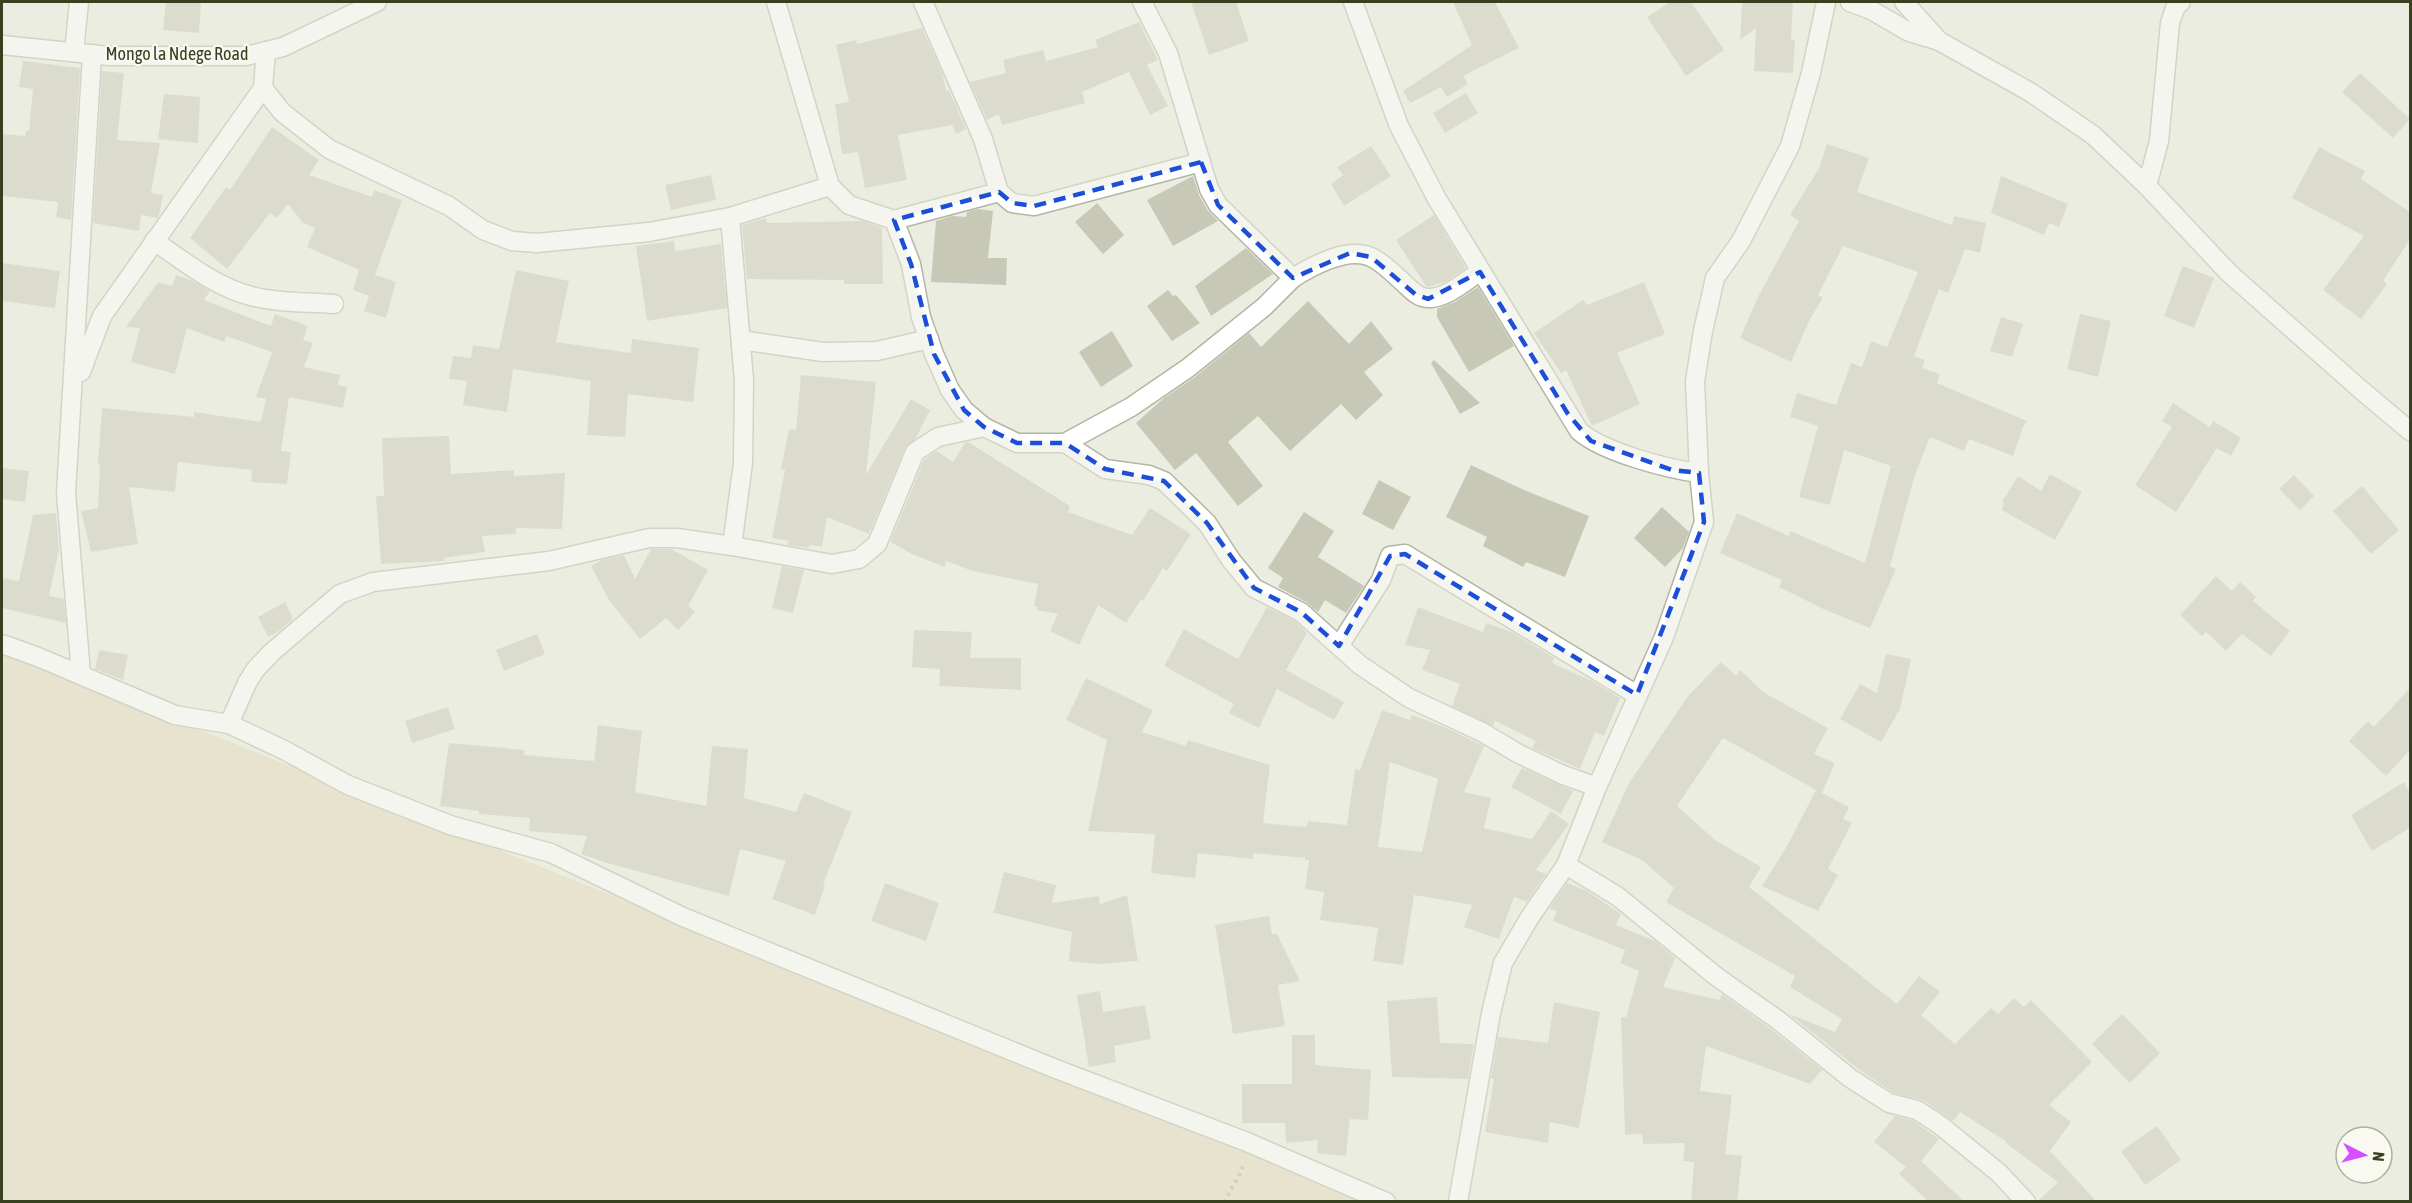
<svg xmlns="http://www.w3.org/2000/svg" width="2412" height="1203" viewBox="0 0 2412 1203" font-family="'Asap Condensed',sans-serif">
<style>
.green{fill:#e1d8b8}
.building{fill:#c7c8b6;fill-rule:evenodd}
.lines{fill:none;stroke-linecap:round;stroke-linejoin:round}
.minor-casing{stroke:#b2b6a3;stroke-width:21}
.tertiary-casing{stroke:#b2b6a3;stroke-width:21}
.path{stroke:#a9b47f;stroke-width:4;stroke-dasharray:3 4.5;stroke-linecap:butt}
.minor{stroke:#fff;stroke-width:18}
.tertiary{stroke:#fff;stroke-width:18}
.marked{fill:none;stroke:#1d4ed8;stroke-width:4.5;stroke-dasharray:12 8;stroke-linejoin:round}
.labels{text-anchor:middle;stroke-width:4.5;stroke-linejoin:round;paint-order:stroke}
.street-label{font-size:18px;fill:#384020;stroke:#f9f9f2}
</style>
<rect width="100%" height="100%" fill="#ecede1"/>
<polygon class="green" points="2,648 74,679 1372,1201 2,1201"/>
<g class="building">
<polygon points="166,2 201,3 199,33 163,30"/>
<polygon points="1191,2 1236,2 1249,41 1209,55"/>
<polygon points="1453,2 1495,2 1519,48 1463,76 1468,84 1447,97 1441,87 1410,103 1403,91 1472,45"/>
<polygon points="1670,2 1691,2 1724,50 1686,76 1647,17"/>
<polygon points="1742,2 1796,2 1793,3 1791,40 1795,40 1793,73 1754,71 1756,28 1740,40"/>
<polygon points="1139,22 1158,60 1147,65 1168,106 1150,115 1129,72 1082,92 1085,103 1002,125 999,114 987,120 970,82 1006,73 1003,60 1043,50 1046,61 1098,47 1095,40"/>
<polygon points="922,28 943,75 946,91 949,90 966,129 956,134 952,125 898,135 907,180 865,188 858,152 842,154 835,104 849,102 836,45 856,40 857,44"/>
<polygon points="23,61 80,68 71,220 56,217 58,202 2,196 2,134 25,136 26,131 29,131 33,89 19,87"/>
<polygon points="102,71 124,73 117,140 160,143 151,193 163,195 159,215 158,218 141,215 139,231 93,223"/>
<polygon points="2360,73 2410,119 2393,138 2342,92"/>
<polygon points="1466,93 1478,113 1445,133 1433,113"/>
<polygon points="164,94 200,97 198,143 158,139"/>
<polygon points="272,127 319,160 309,175 372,197 374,190 402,200 375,275 396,282 386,318 364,311 369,296 353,290 359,270 307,247 315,228 303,223 288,204 277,218 270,213 227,269 190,238 226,187 230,190"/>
<polygon points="1827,144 1869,158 1857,192 1952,225 1954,216 1986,223 1980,253 1965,249 1948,293 1939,289 1914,356 1925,360 1922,368 1940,374 1937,383 2027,421 2021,430 2022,431 2013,456 1969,439 1964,451 1930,437 1915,475 1890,566 1896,569 1870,628 1823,609 1779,587 1782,580 1720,553 1737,513 1789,536 1790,531 1865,563 1891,466 1844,450 1830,505 1799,497 1818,426 1790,417 1797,393 1836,405 1851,363 1862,367 1871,341 1887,347 1918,272 1843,246 1818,295 1823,298 1810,319 1791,362 1740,338 1758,297 1799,221 1790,215 1819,168"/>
<polygon points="1371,146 1391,176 1344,206 1331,184 1343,175 1337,167"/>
<polygon points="2319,147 2365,171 2361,179 2410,212 2410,239 2383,281 2387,284 2361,319 2323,290 2364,236 2292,198"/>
<polygon points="711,175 716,200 671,210 665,185"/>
<polygon points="1193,176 1199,195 1208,211 1218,221 1173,246 1147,200"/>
<polygon points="2001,176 2068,204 2059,227 2049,223 2044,235 1991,213"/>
<polygon points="1097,203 1124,235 1103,254 1075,222"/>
<polygon points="978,209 993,211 988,258 1007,258 1006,285 931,282 936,221 952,216 966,217 967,212"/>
<polygon points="1434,215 1466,268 1445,282 1428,287 1426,286 1396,240"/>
<polygon points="766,218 767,223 863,221 882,228 883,284 844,284 844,280 747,279 742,225"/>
<polygon points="674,241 675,251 721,244 727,308 647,321 636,246"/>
<polygon points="1246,248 1273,274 1211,316 1195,286"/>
<polygon points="2,263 60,271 55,308 2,301"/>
<polygon points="2183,266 2214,278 2194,328 2164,316"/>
<polygon points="516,270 569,281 556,342 631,353 632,339 699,348 693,402 628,394 625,437 587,435 591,381 513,369 507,412 463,405 467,381 449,379 453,356 471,358 473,345 499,349"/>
<polygon points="176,275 191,280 210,291 204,300 271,326 275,314 308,326 303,340 313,343 304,367 340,375 338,385 347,387 343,408 289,397 281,451 291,452 287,484 251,482 252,470 178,462 175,492 129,487 138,544 91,552 81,511 98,508 100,465 98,464 102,408 194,417 194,412 261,422 266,399 256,397 272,352 226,336 224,342 187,328 175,374 131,362 140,328 126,327 158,282 172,286"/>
<polygon points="1644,282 1665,334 1617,353 1640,404 1592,426 1566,370 1561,373 1534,333 1583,300 1587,305"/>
<polygon points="1478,287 1514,346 1469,372 1437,317 1437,309 1455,302"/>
<polygon points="1168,290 1173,296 1176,295 1200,323 1172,341 1147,306"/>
<polygon points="1308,301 1349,344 1371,321 1393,349 1364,372 1383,395 1356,420 1341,404 1290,451 1258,416 1228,442 1263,486 1238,506 1196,453 1175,470 1136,423 1164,398 1195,377 1249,333 1261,347"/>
<polygon points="2080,314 2111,321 2098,377 2067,369"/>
<polygon points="2001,317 2023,324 2012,357 1990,351"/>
<polygon points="1112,331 1133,366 1101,387 1079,352"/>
<polygon points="1434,360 1480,403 1460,414 1431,363"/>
<polygon points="801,375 876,382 866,475 911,399 930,410 916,438 905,448 869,534 827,517 822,547 810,545 809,548 788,545 789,541 772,538 785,470 781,469 789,429 796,430"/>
<polygon points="2173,403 2210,427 2213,421 2241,438 2231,456 2217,448 2176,512 2135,485 2172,427 2162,421"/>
<polygon points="449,436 451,474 514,470 514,476 565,473 562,529 516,528 516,534 482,536 485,552 444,558 444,561 381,564 376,496 384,496 382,438"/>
<polygon points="968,442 1070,506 1068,512 1132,535 1150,508 1191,534 1167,571 1163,568 1143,601 1141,599 1126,623 1098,605 1079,645 1050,631 1058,614 1037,610 1037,607 1034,606 1038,584 973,571 946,561 945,567 912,554 890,542 924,460 937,451 953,462 965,443"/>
<polygon points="1471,465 1524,490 1589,516 1565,577 1526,562 1523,567 1483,546 1487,537 1446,517"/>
<polygon points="2,468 29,471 25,502 2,499"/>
<polygon points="2050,474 2082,492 2055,540 2002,510 2004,504 2002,502 2018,476 2041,491"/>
<polygon points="2294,475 2314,496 2300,510 2279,489"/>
<polygon points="1379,480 1411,497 1393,530 1362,514"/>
<polygon points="2362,486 2399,530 2371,554 2333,511"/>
<polygon points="1662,507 1689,532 1683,548 1665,567 1634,538"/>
<polygon points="1304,512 1334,531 1318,557 1364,586 1346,613 1325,600 1318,612 1306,602 1278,587 1283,578 1268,568"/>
<polygon points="56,513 59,550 49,596 64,599 66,623 2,608 2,578 19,581 33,515"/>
<polygon points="651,549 671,549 708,570 688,606 695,612 678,630 666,618 640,639 609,600 591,566 602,560 624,555 635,579"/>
<polygon points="782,566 804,570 793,613 772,608"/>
<polygon points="2216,576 2232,591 2240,582 2256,597 2253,601 2290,631 2271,656 2242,634 2226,651 2206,632 2202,636 2180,615"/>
<polygon points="285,602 293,619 279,631 268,637 258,617"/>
<polygon points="1267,607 1295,621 1307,633 1286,670 1344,702 1334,720 1277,689 1259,728 1229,713 1234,704 1164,666 1184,629 1238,659"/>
<polygon points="1418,607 1483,632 1486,623 1512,632 1554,658 1552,663 1592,681 1620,698 1604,736 1595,732 1580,769 1532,748 1536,741 1495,721 1493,726 1452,706 1460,684 1422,670 1430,650 1405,645"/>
<polygon points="914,630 972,632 970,658 1021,658 1021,690 939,686 940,669 912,667"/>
<polygon points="537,634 545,654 504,671 496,650"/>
<polygon points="99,650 128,655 123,680 95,669"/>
<polygon points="1886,654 1911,659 1900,709 1881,742 1840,719 1860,684 1877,693"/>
<polygon points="1721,662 1736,676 1740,670 1763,692 1828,728 1814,754 1835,763 1822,793 1849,807 1843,819 1852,823 1828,869 1838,875 1818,911 1762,886 1787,846 1816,790 1723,738 1677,806 1715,840 1761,867 1749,887 1897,1004 1919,976 1940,992 1921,1015 1955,1044 1991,1008 1998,1014 2014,998 2024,1007 2031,1000 2092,1062 2049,1105 2071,1122 2050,1151 2097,1202 2037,1202 2058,1182 2006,1143 2007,1142 1960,1112 1953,1121 1923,1100 1894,1093 1861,1071 1789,1014 1835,1032 1842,1019 1790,987 1795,976 1666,902 1674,888 1642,860 1602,842 1629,783 1688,696"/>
<path d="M1086,678L1153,710L1142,732L1186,746L1188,740L1270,765L1263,823L1307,827L1308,821L1347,825L1355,769L1360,770L1382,710L1410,720L1412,715L1444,727L1484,746L1464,792L1491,798L1484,828L1532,839L1551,811L1569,824L1536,870L1546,874L1527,902L1514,897L1499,939L1464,927L1472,905L1414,895L1403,965L1373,961L1378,928L1320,920L1324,892L1305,889L1309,860H1305V858L1253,853V859L1198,853L1195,878L1151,873L1155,834L1088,831L1107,740L1066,720ZM1390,762L1438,779L1422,852L1378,847Z"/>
<polygon points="2410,688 2410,750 2386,776 2349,741 2368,721 2374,727"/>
<polygon points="448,707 455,729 412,743 405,721"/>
<polygon points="598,725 642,731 635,792 706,806 712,746 748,749 744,798 796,812 804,793 852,812 823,884 825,885 815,915 772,899 786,861 740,849 729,896 607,863 581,854 587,836 529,831 530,818 479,814 479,811 440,806 449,743 525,750 524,755 594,761"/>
<polygon points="1522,768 1573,791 1561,814 1511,787"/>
<polygon points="2404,782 2410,793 2410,828 2372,851 2351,815"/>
<polygon points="1004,872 1056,885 1052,903 1099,896 1100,904 1127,895 1138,961 1098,964 1069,961 1072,932 991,912 994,911"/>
<polygon points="885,883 939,903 926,941 871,921"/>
<polygon points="1567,883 1587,891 1621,914 1616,925 1655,941 1675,958 1663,987 1719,1000 1722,994 1771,1029 1822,1070 1810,1084 1706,1046 1700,1091 1732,1095 1725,1154 1742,1156 1737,1202 1691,1202 1694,1162 1683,1161 1685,1143 1643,1144 1642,1134 1625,1135 1621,1017 1626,1017 1639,971 1620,963 1625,950 1553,921 1557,911 1549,909"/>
<polygon points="1269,916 1272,934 1277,934 1300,981 1278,985 1285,1026 1233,1034 1215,925"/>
<polygon points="1100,991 1103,1012 1145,1005 1151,1039 1114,1046 1116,1062 1089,1067 1077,995"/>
<polygon points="1437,997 1440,1043 1474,1044 1468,1079 1392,1077 1387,1001"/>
<polygon points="1554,1002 1600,1012 1579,1128 1550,1122 1548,1143 1485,1132 1494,1079 1491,1079 1498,1037 1548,1043"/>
<polygon points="2122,1014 2160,1053 2130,1083 2092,1044"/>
<polygon points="1292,1035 1315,1035 1315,1065 1371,1070 1368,1120 1350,1119 1346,1156 1317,1153 1318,1140 1286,1143 1285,1123 1242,1123 1242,1084 1292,1084"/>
<polygon points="1895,1116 1912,1120 1939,1139 1921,1161 1965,1202 1929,1202 1899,1174 1906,1167 1874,1142"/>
<polygon points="2157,1126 2181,1160 2145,1185 2121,1151"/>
</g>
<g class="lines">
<defs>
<g id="minor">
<polyline points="776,2 830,186 849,205 894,220 911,264 921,317 934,354 950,390 964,410 984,427 1017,443 1065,443 1131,407 1188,368 1264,307 1293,278"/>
<polyline points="923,2 983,139 999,192 1012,203 1034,206 1201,162"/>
<path d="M1142,2L1168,53L1209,189L1218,205L1293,278C1314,265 1347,247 1371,257C1384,263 1397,277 1407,286C1414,293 1421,299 1431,298C1448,297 1466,280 1480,272"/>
<path d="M1353,2L1399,126L1437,199L1579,431C1603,452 1667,469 1699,473"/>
<polyline points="1850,2 1871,10 1909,32 1939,41"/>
<polyline points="74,52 79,2"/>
<polyline points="263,88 282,112 329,149 449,206 483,230 512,241 537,243 649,232 730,217 830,186"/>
<polyline points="2147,186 2159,141 2170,23 2175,8 2181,2"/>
<polyline points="730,217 744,380 743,463 732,546"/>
<polyline points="894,220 999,192"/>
<path d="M154,241C184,261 215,287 251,296C277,303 307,302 334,304"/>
<polyline points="741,340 823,352 877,351 929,339"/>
<polyline points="81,372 102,316 263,88 266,51"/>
<polyline points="1065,443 1105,469 1149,475 1164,481 1207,523 1231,560 1254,588 1301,612 1360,665 1409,698 1482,732 1519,754 1563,775 1597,787"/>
<polyline points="2,644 38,657 175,715 229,724 284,750 348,785 450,825 551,853 683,917 1056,1069 1247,1142 1386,1202"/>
<polyline points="1339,646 1381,580 1390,556 1405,554 1637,695"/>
<polyline points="81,674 66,493 92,54"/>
<polyline points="229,724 247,683 255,670 272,652 340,594 373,582 549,561 649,538 677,538 732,546 832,564 859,559 877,544 915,452 938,437 984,427"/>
<polyline points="1566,865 1617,896 1717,977 1778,1020 1850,1078 1889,1103 1917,1110 1940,1125 1999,1173 2026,1202"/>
<polyline points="1458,1202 1491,1013 1503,963 1530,917 1566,865 1597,787 1664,637 1704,522 1699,473 1695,381 1703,331 1715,278 1741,241 1790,146 1811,73 1826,2"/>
</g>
<g id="tertiary">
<polyline points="1904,2 1939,41 2030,92 2093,135 2147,186 2229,273 2360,389 2410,431"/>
<polyline points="2,45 109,56 246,56 283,47 377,2"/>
</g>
</defs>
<use href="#minor" class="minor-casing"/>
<use href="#tertiary" class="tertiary-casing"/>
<polyline class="path" points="1224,1202 1241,1172 1244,1163"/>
<use href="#minor" class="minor"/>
<use href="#tertiary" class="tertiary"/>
</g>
<path d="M0 0H2412V1203H0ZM1201,162L1218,205L1293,278L1350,253L1371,257L1415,294L1428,299L1480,272L1568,414L1591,441L1672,470L1699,473L1704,522L1637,695L1405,554L1390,556L1339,646L1301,612L1254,588L1207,523L1164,481L1105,469L1065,443H1017L984,427L964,410L934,354L911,264L894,220L999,192L1012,203L1034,206Z" fill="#ecede1" fill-opacity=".55" fill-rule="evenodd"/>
<path class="marked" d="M1201,162L1218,205L1293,278L1350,253L1371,257L1415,294L1428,299L1480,272L1568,414L1591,441L1672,470L1699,473L1704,522L1637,695L1405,554L1390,556L1339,646L1301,612L1254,588L1207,523L1164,481L1105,469L1065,443H1017L984,427L964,410L934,354L911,264L894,220L999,192L1012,203L1034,206Z"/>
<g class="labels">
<g class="street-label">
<text x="177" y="60">Mongo la Ndege Road</text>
</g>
</g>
<rect width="2412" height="1203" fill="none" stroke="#384020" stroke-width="6"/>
<g transform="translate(2364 1155) rotate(96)"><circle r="28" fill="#f9f9f2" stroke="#acaf9e" stroke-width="1.5"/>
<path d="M0-4.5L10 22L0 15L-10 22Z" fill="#d74eff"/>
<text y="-9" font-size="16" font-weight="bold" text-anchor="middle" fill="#384020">N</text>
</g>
</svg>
